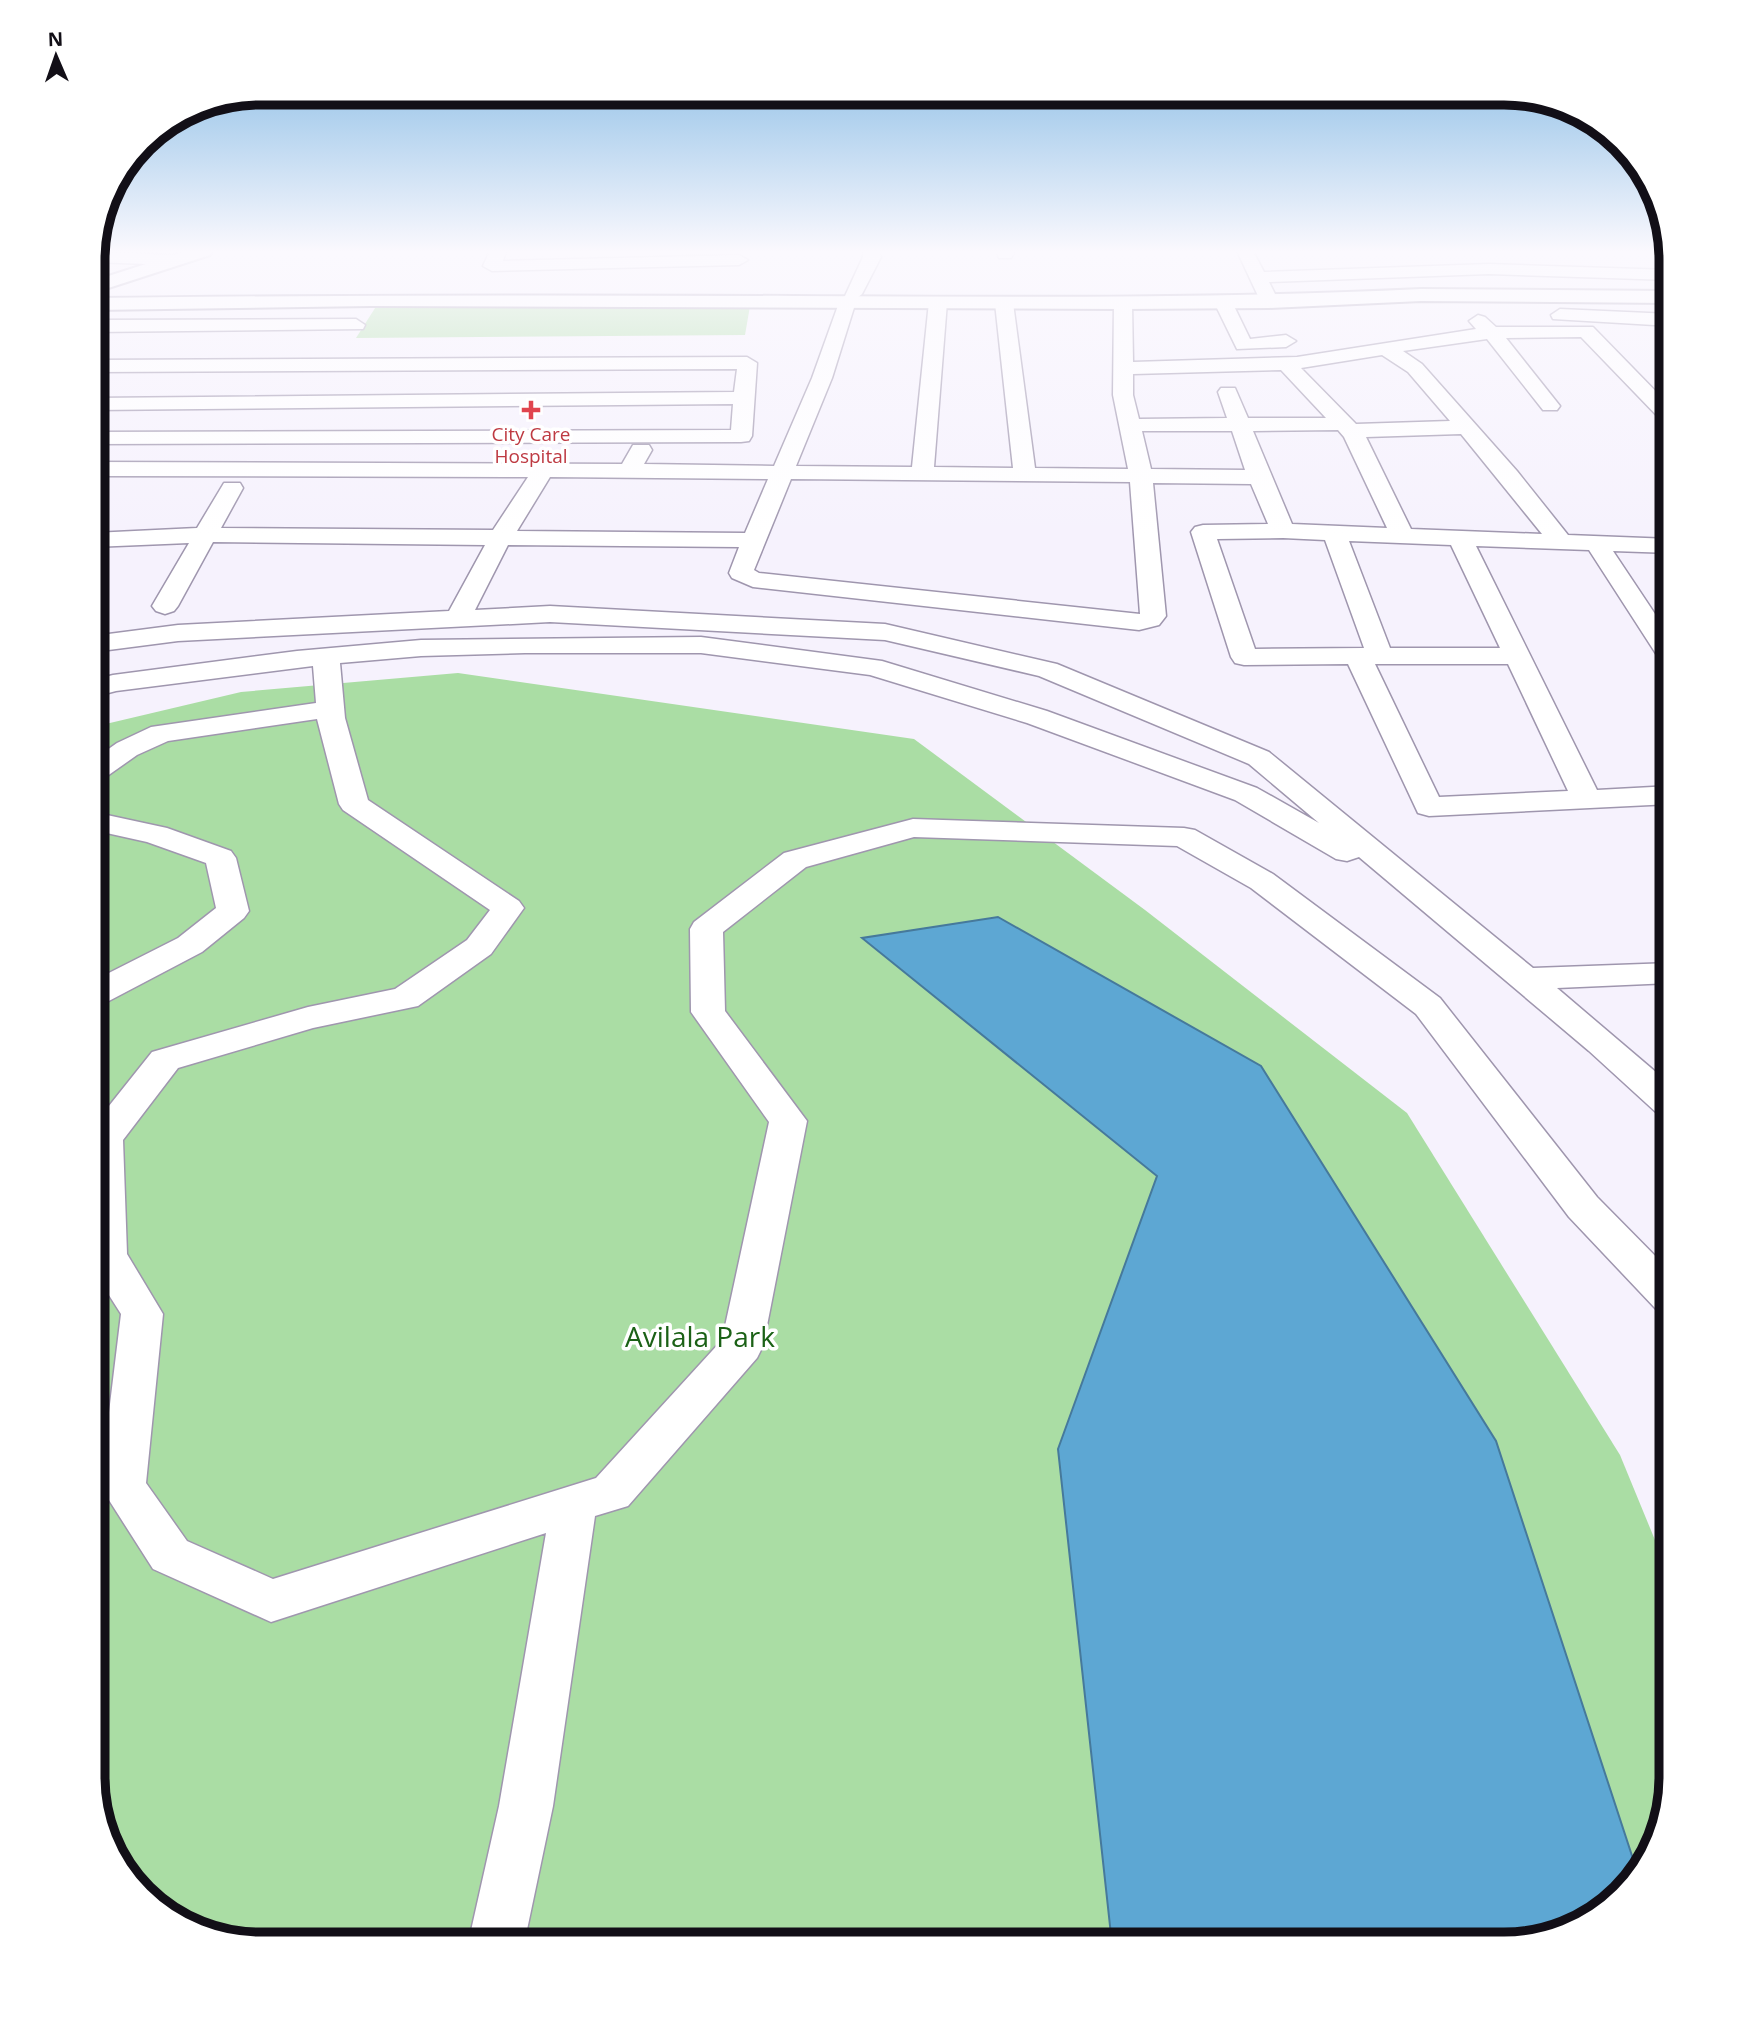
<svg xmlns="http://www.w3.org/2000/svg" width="1764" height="2037" viewBox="0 0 1764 2037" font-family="'Open Sans',sans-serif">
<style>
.green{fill:#aadda4}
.water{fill:#5da7d3;stroke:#46799b;stroke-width:2}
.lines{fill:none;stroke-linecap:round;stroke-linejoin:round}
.minor-casing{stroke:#9f96ae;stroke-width:3}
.tertiary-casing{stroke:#9f96ae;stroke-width:4}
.minor{fill:#fff;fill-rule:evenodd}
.tertiary{fill:#fff;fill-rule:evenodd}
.health-dot{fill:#e0444e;stroke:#fff;stroke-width:2.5}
.labels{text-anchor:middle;stroke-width:7;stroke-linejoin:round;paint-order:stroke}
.far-health-label{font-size:19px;fill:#be3a42;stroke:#fff}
.near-park-label{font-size:28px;fill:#1b6116;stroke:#fff}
.rim{fill:none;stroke:#120f17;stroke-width:9}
</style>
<rect width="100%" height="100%" fill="#f6f2fd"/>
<g class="green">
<polygon points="377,305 750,306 745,335 356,338"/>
<polygon points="458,673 914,739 1145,910 1407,1113 1620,1455 1671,1579 1671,1777 1654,1851 1605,1910 1558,1935 1504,1944 260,1944 186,1927 127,1878 102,1830 93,1777 93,727 241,692"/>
</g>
<polygon class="water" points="998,917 1261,1066 1496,1441 1637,1871 1605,1910 1558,1935 1504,1944 1112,1944 1058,1449 1157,1176 862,938"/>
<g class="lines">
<defs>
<g id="minor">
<polygon points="490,251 506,251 503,261 739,255 748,260 739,265 492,271 483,266"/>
<path d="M863,251H879L881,257L862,294L857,298L832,378L796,466L912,467L929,302L938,297L947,302L934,467L1013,468L995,303L1004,298L1013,303L1035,468L1128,469L1113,395L1114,303L1117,299L1123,298L1132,303L1133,362L1297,357L1476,329L1469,321L1478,315L1485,317L1496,327H1593L1671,407V425L1664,423L1581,337L1506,338L1560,406L1557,410H1543L1487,339L1403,351L1422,364L1517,471L1568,535L1671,539V553L1613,551L1671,638V665L1662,663L1589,550L1476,546L1597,790L1671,786V804L1429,816L1418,813L1348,664L1244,665L1235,663L1231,657L1191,532L1195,527L1203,525L1268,524L1251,484L1153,483L1166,616L1159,625L1139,630L753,587L732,578L729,573L739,547L508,545L475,610L550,606L885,624L1057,664L1269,752L1533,968L1671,963V983L1557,988L1671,1085V1117L1658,1114L1589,1051L1359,857L1347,861L1336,859L1235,800L1027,723L870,675L701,653H525L421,656L340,663L345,718L368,800L519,901L524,908L491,954L418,1006L313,1028L178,1068L123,1140L127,1254L163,1314L146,1483L187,1541L273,1579L596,1478L722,1340L769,1122L691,1012L690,929L694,922L784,853L913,819L1184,828L1195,830L1273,874L1440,998L1597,1197L1671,1272V1313L1656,1309L1569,1217L1416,1014L1251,888L1177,846L914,837L806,867L723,932L725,1011L807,1121L763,1346L757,1358L628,1506L595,1516L553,1806L524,1944H468L499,1806L546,1533L271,1622L153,1569L100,1486L121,1314L93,1270V1126L152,1052L308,1007L395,989L467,940L490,910L343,810L339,804L317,719L168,741L137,755L103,779L93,782V760L117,743L151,727L316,703L313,666L116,691L93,697V680L113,675L297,651L421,640L701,637L882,661L1047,711L1257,788L1319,823L1249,764L1039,676L885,640L550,622L178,641L93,652V636L178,625L449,611L485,545L213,542L178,606L174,611L165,614L156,611L152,606L189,543L93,547V533L197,528L224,483H240L243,488L221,528L493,530L528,477L93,476V462L622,464L633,445H649L652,450L644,464L774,466L812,378L840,300L845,296L863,257ZM1382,355L1408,372L1450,421L1356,424L1301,368ZM1281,370L1326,418H1248L1235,388H1221L1218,392L1227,418L1139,419L1133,395V374ZM1338,430L1344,437L1387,528L1292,524L1253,431ZM1142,431H1232L1245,470L1151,469ZM1461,434L1542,534L1411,529L1366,437ZM550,477L768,479L745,533L517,531ZM791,479L1130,482L1140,614L759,573L754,570ZM1283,538L1325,540L1364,648L1255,649L1217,539ZM1349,541L1451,545L1500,648H1390ZM1375,664H1508L1568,791L1439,797Z"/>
<polygon points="997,251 1015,251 1011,258 999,258"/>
<polygon points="1237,251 1253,251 1264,272 1489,264 1671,270 1671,280 1489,274 1269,282 1277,298 1268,303 1259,298"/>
<polygon points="93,252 175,255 184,260 175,265 93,262"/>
<polygon points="1223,297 1232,302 1250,339 1286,335 1296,341 1286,347 1237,349 1214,302"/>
<polygon points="1560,309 1671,314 1671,326 1553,319 1551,315"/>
<polygon points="356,319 365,325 363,329 93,332 93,320"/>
<polygon points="747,357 757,363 752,436 749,441 741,442 93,444 93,432 731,430 733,404 93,410 93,398 734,392 737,369 93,372 93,360"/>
<polygon points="93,812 167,828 231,851 236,858 249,911 244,918 202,952 105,1003 93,1006 93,981 178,938 216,908 206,863 147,842 93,830"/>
</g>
<g id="tertiary">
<polygon points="186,251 212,251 210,255 93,293 93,281"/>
<path d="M1421,289L1671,291V303L1421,301L1269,308L1123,309L371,306L93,310V298C327,295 560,295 794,296C1003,297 1212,299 1421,289Z"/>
</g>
</defs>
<use href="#minor" class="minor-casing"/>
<use href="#tertiary" class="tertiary-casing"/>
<use href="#minor" class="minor"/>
<use href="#tertiary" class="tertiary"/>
</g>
<linearGradient id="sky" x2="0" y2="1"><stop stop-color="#70afe0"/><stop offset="0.47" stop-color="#fbf9fe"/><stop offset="1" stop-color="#fbf9fe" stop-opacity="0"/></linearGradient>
<rect width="1764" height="536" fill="url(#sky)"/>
<path class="health-dot" d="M527.5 399.5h7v7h7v7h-7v7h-7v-7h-7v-7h7z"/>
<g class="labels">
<g class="far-health-label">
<text x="531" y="441">City Care<tspan x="531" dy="22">Hospital</tspan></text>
</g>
<g class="near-park-label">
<text x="700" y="1347">Avilala Park</text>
</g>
</g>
<path d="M0 0H1764V2037H0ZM260 105H1504A155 155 0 0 1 1659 260V1777A155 155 0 0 1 1504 1932H260A155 155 0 0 1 105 1777V260A155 155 0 0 1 260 105Z" fill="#fff" fill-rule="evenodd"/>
<path class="rim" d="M260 105H1504A155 155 0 0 1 1659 260V1777A155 155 0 0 1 1504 1932H260A155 155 0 0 1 105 1777V260A155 155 0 0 1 260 105Z"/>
<g transform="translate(56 56) rotate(358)" stroke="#ffffff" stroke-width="5" paint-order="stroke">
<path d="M0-5L12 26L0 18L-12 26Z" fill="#120f17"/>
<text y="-10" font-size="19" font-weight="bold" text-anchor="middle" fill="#120f17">N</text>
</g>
</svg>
